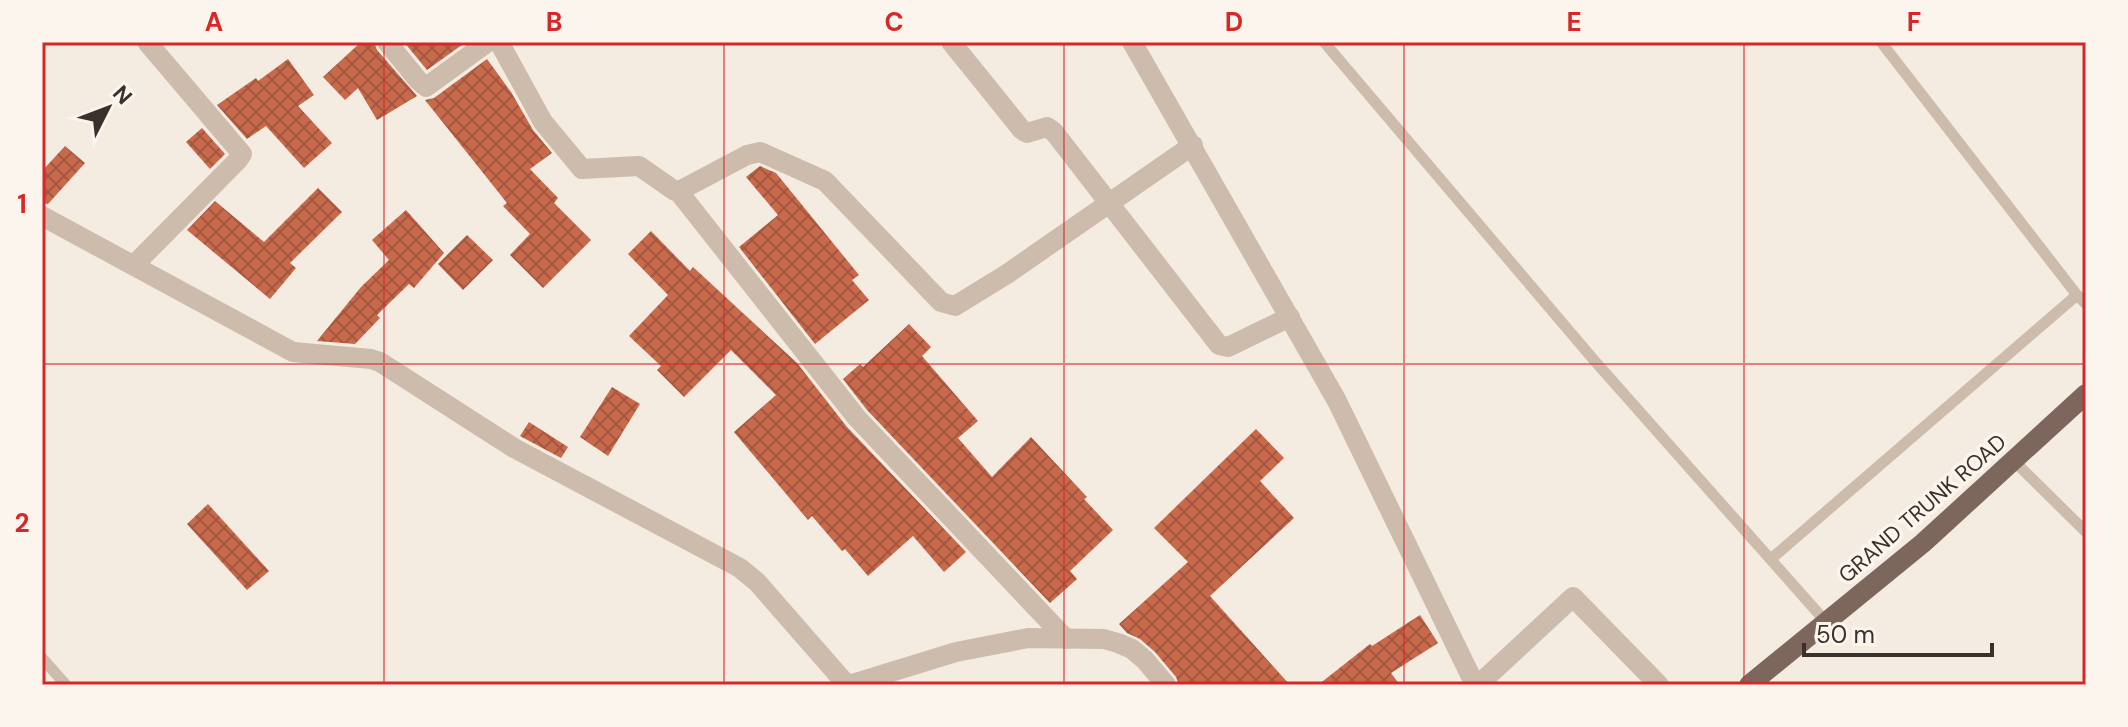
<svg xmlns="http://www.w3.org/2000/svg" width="2128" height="727" viewBox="0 0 2128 727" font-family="'DM Sans',sans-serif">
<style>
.building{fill:url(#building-cross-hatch)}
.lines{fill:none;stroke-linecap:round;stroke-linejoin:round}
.service{stroke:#cdbbac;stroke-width:11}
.minor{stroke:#cdbbac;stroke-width:20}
.primary{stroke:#7d675c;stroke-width:20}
.grid{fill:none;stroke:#d62828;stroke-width:2;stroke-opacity:0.55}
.labels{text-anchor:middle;stroke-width:7;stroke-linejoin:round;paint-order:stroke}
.street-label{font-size:22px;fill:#3b302b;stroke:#fbf5ee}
.neatline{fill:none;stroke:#d62828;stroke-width:3}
.grid-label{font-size:26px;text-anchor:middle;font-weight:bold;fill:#d62828}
</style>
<defs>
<pattern id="building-cross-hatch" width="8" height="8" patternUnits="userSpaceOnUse" patternTransform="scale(2)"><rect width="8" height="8" fill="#c8694b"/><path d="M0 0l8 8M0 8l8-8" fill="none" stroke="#a4573f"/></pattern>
</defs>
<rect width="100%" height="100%" fill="#f4ebe1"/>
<g class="building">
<polygon points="361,42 374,42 377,50 417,96 377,120 358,88 345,100 323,77"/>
<polygon points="404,42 466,42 427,70"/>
<polygon points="288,59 314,95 298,106 332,143 304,168 266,126 247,139 217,105 256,78 258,81"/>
<polygon points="487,59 511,92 533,130 552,153 530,169 558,198 554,203 591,240 543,288 510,255 530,234 503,206 507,203 425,100 434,98"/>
<polygon points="202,128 225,154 210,169 186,142"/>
<polygon points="65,146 85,163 48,204 42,203 42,171"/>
<polygon points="760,166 776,173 859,275 852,280 869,300 815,344 739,247 778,215 746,177"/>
<polygon points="318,188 342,212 290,263 296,268 270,299 187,230 215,201 264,242"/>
<polygon points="406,210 444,253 414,288 409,284 377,315 380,318 355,344 317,341 361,287 389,260 372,240"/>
<polygon points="651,231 690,271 693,267 797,363 847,427 966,552 944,572 913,536 868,576 845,549 842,551 812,516 808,520 734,432 776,395 731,350 684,397 657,370 661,366 629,336 668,295 628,254"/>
<polygon points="467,235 493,260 463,290 438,264"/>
<polygon points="909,324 931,347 922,356 978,421 958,438 992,477 1031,437 1087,497 1084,499 1113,530 1070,571 1077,579 1050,603 867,410 843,379 860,364 863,367"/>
<polygon points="612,387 640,404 608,456 580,437"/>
<polygon points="529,422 568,447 561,458 520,436"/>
<polygon points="1256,429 1284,458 1260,481 1294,518 1210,596 1290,685 1179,685 1176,677 1155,652 1140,639 1127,633 1119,624 1188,562 1154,528"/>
<polygon points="208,504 269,571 247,590 187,524"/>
<polygon points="1420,615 1438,643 1391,673 1400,685 1318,685 1370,644 1372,646"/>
</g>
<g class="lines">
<g class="service">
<polyline points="1324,42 1593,359 1826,622"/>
<polyline points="1881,42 2077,295 2086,304"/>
<polyline points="2014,461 2086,532"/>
<polyline points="1771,559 2077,295"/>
<polyline points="42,658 66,685"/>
</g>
<g class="minor">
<polyline points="387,42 418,80 426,87 488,42"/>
<polyline points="499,42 543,122 582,169 639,166 675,191 679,191 747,155 760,152 825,181 941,302 955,306 1007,274 1193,145"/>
<polyline points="951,42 1022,130 1027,133 1047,127 1054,132 1219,345 1228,347 1290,317"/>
<polyline points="1132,42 1337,401 1475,685"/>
<polyline points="678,191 857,418 1066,639"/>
<polyline points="42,216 293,352 371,359 380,362 514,448 740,568 757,582 847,685"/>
<polyline points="134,265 238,160 242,154 147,42"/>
<polyline points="849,685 956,652 1028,638 1104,639 1118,643 1132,649 1145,660 1166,685"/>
<polyline points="1478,685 1573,597 1659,685"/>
</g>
<polyline class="primary" points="1749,685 1923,543 2086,394"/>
</g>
<path class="grid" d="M384,42V685M724,42V685M1064,42V685M1404,42V685M1744,42V685M42,364H2086"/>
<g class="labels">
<g class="street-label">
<text transform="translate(1922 508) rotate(-41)" y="8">GRAND TRUNK ROAD</text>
</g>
</g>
<rect width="2128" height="727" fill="none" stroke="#fbf5ee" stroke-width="88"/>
<g transform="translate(108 108) rotate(48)" stroke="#fbf5ee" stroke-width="6" paint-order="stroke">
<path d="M0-6L14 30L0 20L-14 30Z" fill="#3b302b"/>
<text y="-12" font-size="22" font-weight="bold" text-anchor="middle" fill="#3b302b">N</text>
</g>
<path d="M1804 643v12h188v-12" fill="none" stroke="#3b302b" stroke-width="4"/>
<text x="1816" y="643" font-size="24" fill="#3b302b" stroke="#fbf5ee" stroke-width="6" paint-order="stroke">50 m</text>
<rect x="44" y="44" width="2040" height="639" class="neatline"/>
<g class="grid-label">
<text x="214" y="31">A</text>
<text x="554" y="31">B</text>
<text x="894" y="31">C</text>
<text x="1234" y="31">D</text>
<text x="1574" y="31">E</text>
<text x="1914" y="31">F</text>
<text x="22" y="213">1</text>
<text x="22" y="532">2</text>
</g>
</svg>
